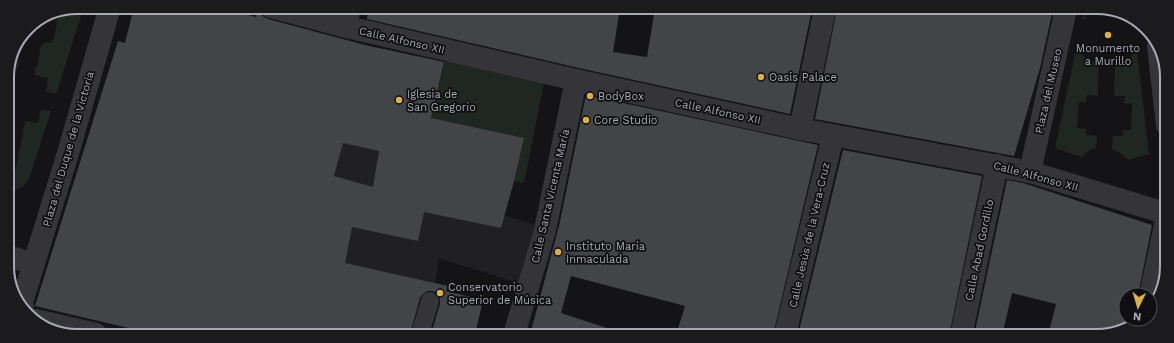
<svg xmlns="http://www.w3.org/2000/svg" width="1174" height="343" viewBox="0 0 1174 343" font-family="'Work Sans',sans-serif">
<style>
.built{fill:#202022}
.green{fill:#202621}
.building{fill:#434447;fill-rule:evenodd}
.lines{fill:none;stroke-linecap:round;stroke-linejoin:round}
.pedestrian{stroke:#353539;stroke-width:18}
.minor{stroke:#353539;stroke-width:22}
.poi-dot{fill:#dbaf45;stroke:#0f0e10;stroke-width:1.5}
.labels{text-anchor:middle;stroke-width:3.5;stroke-linejoin:round;paint-order:stroke}
.street-label{font-size:11px;fill:#a7aab3;stroke:#0f0e10}
.poi-label{font-size:11px;fill:#a7aab3;stroke:#0f0e10;text-anchor:start}
.rim{fill:none;stroke:#a7aab3;stroke-width:2}
</style>
<rect width="100%" height="100%" fill="#141315"/>
<polygon class="built" points="445,61 544,82 524,183 514,181 504,215 535,225 518,283 439,258 435,284 310,255 331,190 339,156 283,122 421,160"/>
<g class="green">
<polygon points="76,7 80,11 81,16 56,94 46,91 48,78 35,75 35,68 37,66 41,45 43,45 45,42 51,43 54,38 58,17 56,14 50,13"/>
<polygon points="1085,9 1101,9 1101,10 1096,10 1086,16 1086,19 1083,19"/>
<polygon points="22,41 18,62 19,65 16,71 8,70"/>
<polygon points="1076,50 1082,51 1082,55 1091,61 1099,62 1098,96 1087,95 1086,102 1079,102 1077,128 1086,129 1086,135 1097,136 1096,148 1090,150 1082,157 1055,148"/>
<polygon points="1137,51 1149,154 1128,160 1120,153 1112,149 1113,136 1123,136 1123,130 1131,130 1132,104 1124,103 1125,96 1114,96 1115,62 1123,63 1133,55 1133,52"/>
<polygon points="445,61 544,82 524,183 514,181 524,138 441,120 421,160"/>
<path d="M41,109L51,111L30,176C26,184 21,190 11,191L23,133V130L24,128L25,121L38,123Z"/>
</g>
<g class="building">
<path d="M134,7H216L256,17L257,7H259L262,16L268,19L365,45L444,62L431,118L524,138L514,181L501,228L424,212L418,241L352,227L345,263L448,286L446,291L483,300L475,335L431,334L440,304V298L438,294L433,291H427L423,294L420,298L410,334H154L35,306L118,41L125,43ZM343,143L379,151L373,187L334,176Z"/>
<polygon points="368,8 620,8 613,52 647,57 655,8 812,9 790,114 579,68 367,19"/>
<polygon points="837,9 1053,9 1040,68 1014,156 815,119"/>
<polygon points="586,95 818,145 773,335 676,335 685,306 571,276 561,313 616,331 616,335 530,335 559,226"/>
<polygon points="843,150 982,176 949,336 798,335"/>
<polygon points="1007,180 1023,183 1152,225 1138,295 1126,295 1126,319 1141,319 1139,322 1101,336 1048,336 1056,304 1012,293 1002,336 974,336"/>
</g>
<g class="lines">
<g class="pedestrian">
<polyline points="1156,46 1165,126"/>
<polyline points="420,334 430,301"/>
</g>
<g class="minor">
<polyline points="271,7 347,27 576,80 800,129 1030,172 1165,213"/>
<polyline points="347,27 349,8"/>
<polyline points="800,129 825,9"/>
<polyline points="1030,172 1066,9"/>
<polyline points="8,256 34,264"/>
<polyline points="1150,296 1165,225"/>
<polyline points="23,306 22,302 69,150 110,7"/>
<polyline points="36,320 96,334"/>
<polyline points="514,335 545,230 576,80"/>
<polyline points="785,335 833,136"/>
<polyline points="961,336 997,165"/>
</g>
</g>
<g class="poi-dot">
<circle cx="1108" cy="35" r="4"/>
<circle cx="761" cy="77" r="4"/>
<circle cx="590" cy="96" r="4"/>
<circle cx="399" cy="100" r="4"/>
<circle cx="586" cy="120" r="4"/>
<circle cx="558" cy="252" r="4"/>
<circle cx="440" cy="293" r="4"/>
</g>
<g class="labels">
<g class="street-label">
<text transform="translate(402 40) rotate(13)" y="4">Calle Alfonso XII</text>
<text transform="translate(1048 91) rotate(-77)" y="4">Plaza del Museo</text>
<text transform="translate(718 111) rotate(12)" y="4">Calle Alfonso XII</text>
<text transform="translate(68 149) rotate(-74)" y="4">Plaza del Duque de la Victoria</text>
<text transform="translate(1036 176) rotate(15)" y="4">Calle Alfonso XII</text>
<text transform="translate(550 196) rotate(-77)" y="4">Calle Santa Vicenta María</text>
<text transform="translate(809 235) rotate(-77)" y="4">Calle Jesús de la Vera-Cruz</text>
<text transform="translate(979 250) rotate(-78)" y="4">Calle Abad Gordillo</text>
</g>
<g class="poi-label">
<text x="1108" y="52" text-anchor="middle">Monumento<tspan x="1108" dy="13">a Murillo</tspan></text>
<text x="769" y="81">Oasis Palace</text>
<text x="407" y="98">Iglesia de<tspan x="407" dy="13">San Gregorio</tspan></text>
<text x="598" y="100">BodyBox</text>
<text x="594" y="124">Core Studio</text>
<text x="566" y="250">Instituto María<tspan x="566" dy="13">Inmaculada</tspan></text>
<text x="448" y="291">Conservatorio<tspan x="448" dy="13">Superior de Música</tspan></text>
</g>
</g>
<path d="M0 0H1174V343H0ZM77 14H1097A63 63 0 0 1 1160 77V266A63 63 0 0 1 1097 329H77A63 63 0 0 1 14 266V77A63 63 0 0 1 77 14Z" fill="#1b1a1d" fill-rule="evenodd"/>
<path class="rim" d="M77 14H1097A63 63 0 0 1 1160 77V266A63 63 0 0 1 1097 329H77A63 63 0 0 1 14 266V77A63 63 0 0 1 77 14Z"/>
<g transform="translate(1138 307) rotate(185)"><circle r="19" fill="#0f0e10" stroke="#4c4c51"/>
<path d="M0-3L7 15L0 10L-7 15Z" fill="#dbaf45"/>
<text y="-6" font-size="11" font-weight="bold" text-anchor="middle" fill="#a7aab3">N</text>
</g>
</svg>
